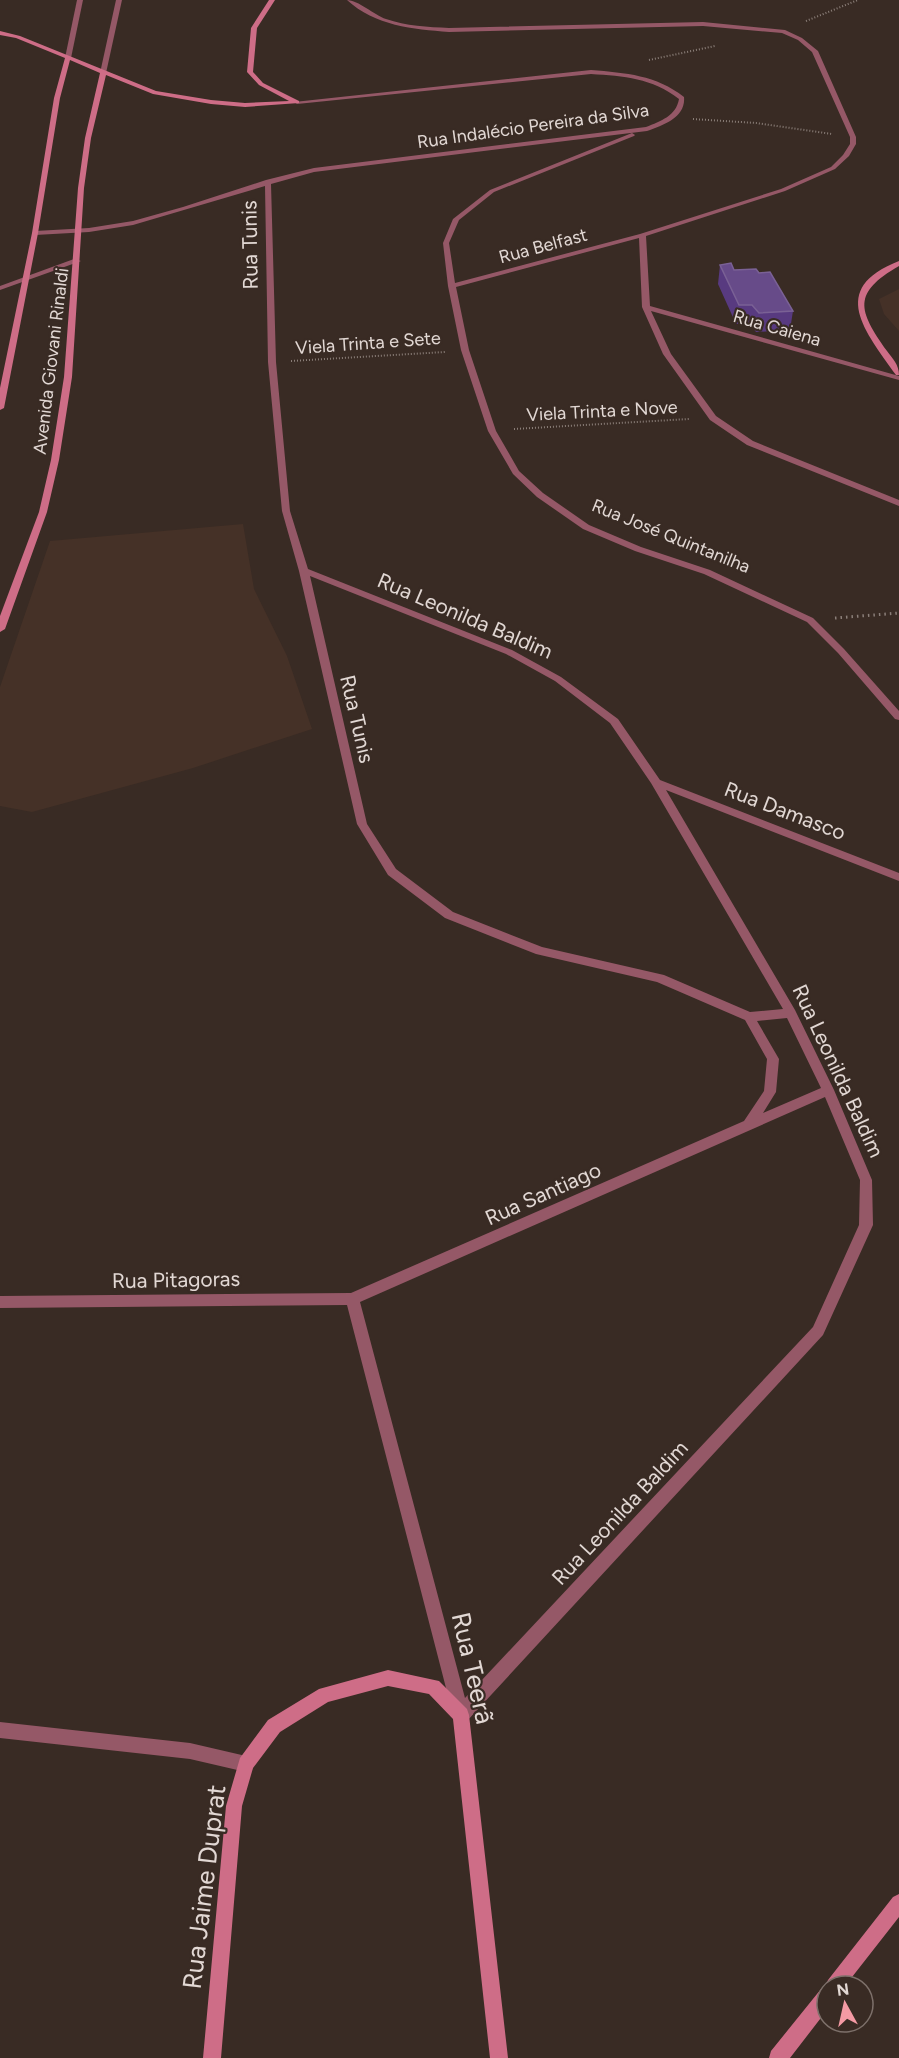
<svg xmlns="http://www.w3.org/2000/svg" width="899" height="2058" viewBox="0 0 899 2058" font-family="Figtree,sans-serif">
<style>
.built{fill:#453127}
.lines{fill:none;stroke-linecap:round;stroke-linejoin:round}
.path-far1{stroke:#8b7f79;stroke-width:2;stroke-dasharray:1 2;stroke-linecap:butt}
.path{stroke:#8b7f79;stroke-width:3;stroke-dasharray:1.5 4;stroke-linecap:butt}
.street{fill:#955867;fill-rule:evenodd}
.secondary{fill:#ce6d87;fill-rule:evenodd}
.wall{fill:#583a80}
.building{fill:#674b89;stroke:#7a6195;stroke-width:1.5}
.labels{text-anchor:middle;stroke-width:4.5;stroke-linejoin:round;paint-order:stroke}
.far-street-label{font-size:18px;fill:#e2d8d4;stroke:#392b24}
.street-label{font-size:21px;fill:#e2d8d4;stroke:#392b24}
.near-street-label{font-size:26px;fill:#e2d8d4;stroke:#392b24}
</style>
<rect width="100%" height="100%" fill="#392b24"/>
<g class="built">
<polygon points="899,289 899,331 884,314 879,299"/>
<polygon points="243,524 254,589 287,656 312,729 193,768 32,812 0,806 0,687 50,541"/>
</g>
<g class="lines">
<g class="path-far1">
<polyline points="806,21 858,0"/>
<polyline points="649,60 715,46"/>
<polyline points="693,119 756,123 832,134"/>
<polyline points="291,361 445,352"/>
<polyline points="514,429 689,419"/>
</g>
<polyline class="path" points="835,618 899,613"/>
<g class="street">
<polygon points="77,0 83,0 71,58 68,60 65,58"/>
<polygon points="116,0 122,0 106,73 103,75 100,73"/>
<path d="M347,0C358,0 374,15 386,19C406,26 428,27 449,28L703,22L785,30L802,38L818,51L856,137V144L849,156L835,169L785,191L646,236L650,306L899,376V380L651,311L671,354L716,416L753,441L899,500V506L747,445L710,420L663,354L642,307L639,238L456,287L469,350L496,431L519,471L543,493L589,525L641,547L710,570L813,618L844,649L899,711V720L895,719L838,653L807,622L704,574L635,551L583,529L537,497L513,474L488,431L461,350L448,286L443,243L453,219L490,190L632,133L635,135L634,136L494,192L459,220L449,243L455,283L640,234L781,189L831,167L843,155L850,144V137L812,52L798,40L782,33L703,26L449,32C413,29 375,26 347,0Z"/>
<path d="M591,70C626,73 656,75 684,97C686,117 664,125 647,131L314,172L271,184L276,362L290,511L308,569L512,650L561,677L618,719L660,780L899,873V881L666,790L795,1010L834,1090L872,1180L873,1225L823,1335L467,1721L461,1723L455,1721L453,1715L347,1305L0,1308V1296L351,1293L744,1121L764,1091L767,1059L745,1020L657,982L536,954L445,918L388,875L357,824L299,571L282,511L268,362L265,186L133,225L89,232L35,235L32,233L35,231L89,228L133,221L183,207L266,180L314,168L646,127C661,121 676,116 679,99C652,78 624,76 591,74L297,104L294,102ZM310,576L506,654L555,681L610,723L651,783L783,1009L750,1012L664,975L542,947L453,912L396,869L367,824ZM787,1018L821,1088L763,1113L776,1092L779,1059L757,1021ZM825,1097L860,1180L859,1225L813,1327L465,1698L360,1302Z"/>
<polygon points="74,259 81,261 0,290 0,286"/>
<polygon points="0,1722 190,1743 246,1756 252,1758 254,1764 252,1770 246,1772 190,1759 0,1738"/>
</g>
<g class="secondary">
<polygon points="269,0 275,0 257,28 253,72 263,83 299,101 299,103 245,107 211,104 153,94 106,75 91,138 84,188 72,377 59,460 47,512 5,629 0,632 0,616 39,512 51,460 64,377 78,188 85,138 100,73 70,60 60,98 38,233 4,408 0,410 0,388 32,233 54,98 65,58 16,38 0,35 0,31 20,36 156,91 211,100 245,103 289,101 259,85 247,72 251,28"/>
<path d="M899,261V266C852,293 858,310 887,351C893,359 899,365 899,375H896C866,332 827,289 899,261Z"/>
<polygon points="388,1670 439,1681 467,1709 469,1715 508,2058 490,2058 453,1719 429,1694 388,1686 328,1702 280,1732 253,1768 242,1806 221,2058 203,2058 226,1806 240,1758 268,1720 319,1689"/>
<polygon points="899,1894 899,1917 845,1986 827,1986 827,2010 790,2058 769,2058 771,2051 821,1989 825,1987 828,1980 893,1897"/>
</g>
</g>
<polygon class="wall" points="720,265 734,270 759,273 793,311 790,330 756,332 750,324 736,324 718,284"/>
<polygon class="building" points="731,263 734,270 756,269 759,273 770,272 793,311 759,313 752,305 739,305 720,265"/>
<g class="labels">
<g class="far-street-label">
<text transform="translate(533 126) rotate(-8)" y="6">Rua Indalécio Pereira da Silva</text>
<text transform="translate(543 246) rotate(-15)" y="6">Rua Belfast</text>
<text transform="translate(777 328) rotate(16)" y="6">Rua Caiena</text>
<text transform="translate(368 343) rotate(-4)" y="6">Viela Trinta e Sete</text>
<text transform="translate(51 361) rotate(-83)" y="6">Avenida Giovani Rinaldi</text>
<text transform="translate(602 411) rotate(-3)" y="6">Viela Trinta e Nove</text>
<text transform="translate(671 536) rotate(22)" y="6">Rua José Quintanilha</text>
</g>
<g class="street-label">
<text transform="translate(250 245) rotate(-91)" y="7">Rua Tunis</text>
<text transform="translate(465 616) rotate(23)" y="7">Rua Leonilda Baldim</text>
<text transform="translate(357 719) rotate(77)" y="7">Rua Tunis</text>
<text transform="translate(785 811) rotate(21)" y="7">Rua Damasco</text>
<text transform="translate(838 1071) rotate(65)" y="7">Rua Leonilda Baldim</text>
<text transform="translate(543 1194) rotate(-24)" y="7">Rua Santiago</text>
<text transform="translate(176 1280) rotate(-1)" y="7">Rua Pitagoras</text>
<text transform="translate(620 1513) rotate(-47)" y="7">Rua Leonilda Baldim</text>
</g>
<g class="near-street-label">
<text transform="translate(473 1668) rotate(77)" y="9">Rua Teerã</text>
<text transform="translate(204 1887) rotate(-83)" y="9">Rua Jaime Duprat</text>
</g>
</g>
<g transform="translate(845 2004) rotate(352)"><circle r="28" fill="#392b24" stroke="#7d706a" stroke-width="1.5"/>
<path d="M0-4.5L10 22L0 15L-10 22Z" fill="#f49aa4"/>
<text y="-9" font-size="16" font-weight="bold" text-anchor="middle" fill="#e2d8d4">N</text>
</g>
</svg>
